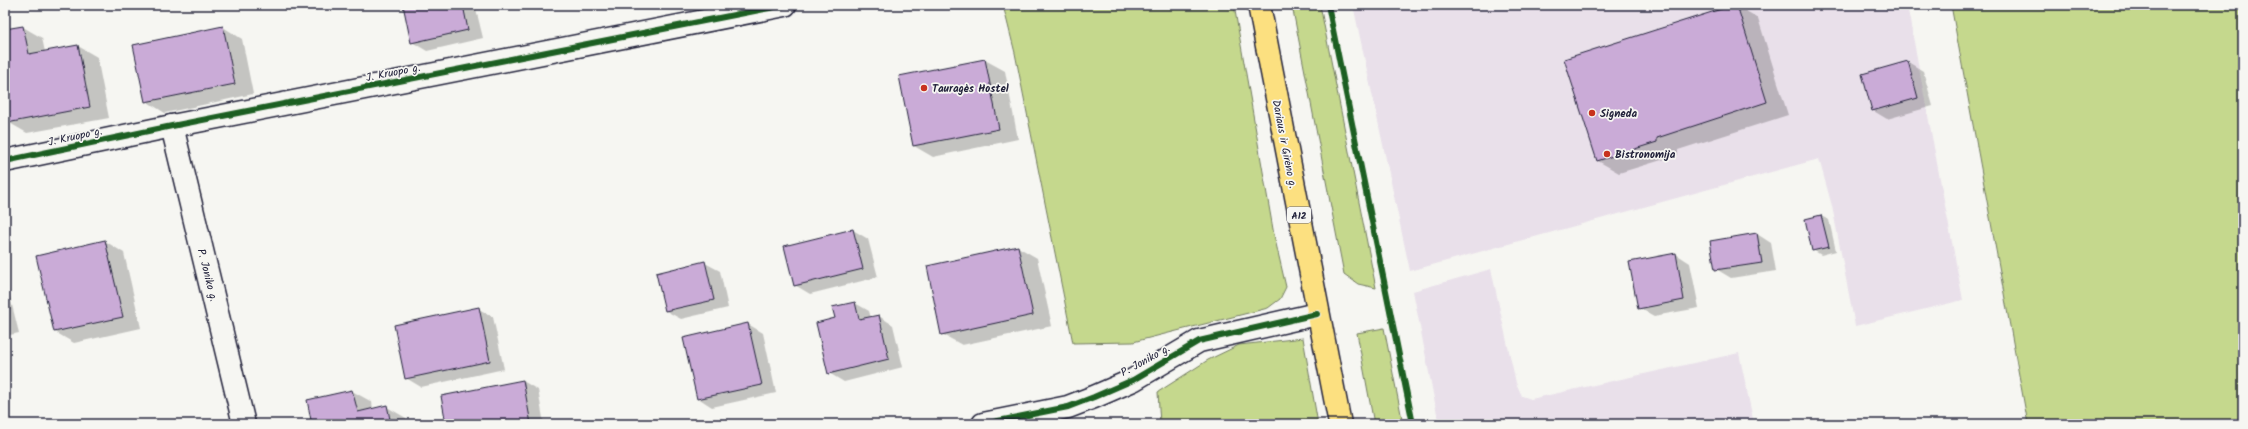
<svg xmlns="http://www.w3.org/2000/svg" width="2248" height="429" viewBox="0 0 2248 429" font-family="Kalam,sans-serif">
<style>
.built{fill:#e9e0ea}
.green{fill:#c5d88d;stroke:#747d64}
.shadow{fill:#0003}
.building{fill:#caabd7;stroke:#22223b}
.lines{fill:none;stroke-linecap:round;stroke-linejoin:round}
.street-casing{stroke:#22223b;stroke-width:25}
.highway-casing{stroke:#22223b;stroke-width:25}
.street{stroke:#f6f6f2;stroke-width:22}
.highway{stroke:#fce080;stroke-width:22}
.cycleway-casing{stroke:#f6f6f2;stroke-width:8}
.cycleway{stroke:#1b5e20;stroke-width:6}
.poi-dot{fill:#c8321e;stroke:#f6f6f2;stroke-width:1.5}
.labels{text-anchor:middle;stroke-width:3.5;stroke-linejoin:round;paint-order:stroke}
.shield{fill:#f6f6f2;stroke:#626272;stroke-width:1}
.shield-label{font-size:10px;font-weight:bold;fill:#22223b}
.street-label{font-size:11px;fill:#22223b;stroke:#f6f6f2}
.poi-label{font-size:11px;font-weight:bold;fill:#22223b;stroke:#f6f6f2;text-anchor:start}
</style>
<rect width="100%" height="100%" fill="#f6f6f2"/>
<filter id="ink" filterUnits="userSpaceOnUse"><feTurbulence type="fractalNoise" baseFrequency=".025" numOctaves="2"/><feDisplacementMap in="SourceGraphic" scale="8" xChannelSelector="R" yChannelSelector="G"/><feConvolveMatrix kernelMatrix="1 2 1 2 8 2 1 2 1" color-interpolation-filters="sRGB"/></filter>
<g filter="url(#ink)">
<g class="built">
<polygon points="1353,5 1907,5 1963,300 1855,326 1832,206 1819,159 1410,271"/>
<polygon points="1491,269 1516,383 1522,396 1531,399 1739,353 1754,424 1439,424 1413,291"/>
</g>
<g class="green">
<polygon points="1003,5 1234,5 1274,235 1286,287 1280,299 1268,308 1133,342 1073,343 1015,53"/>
<polygon points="1292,5 1320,5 1376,288 1358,284 1344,274"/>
<polygon points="1951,5 2243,5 2243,424 2028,424"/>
<polygon points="1384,328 1403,424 1374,424 1357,333"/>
<polygon points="1303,338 1318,424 1160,424 1158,392 1208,360 1239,345"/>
</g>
<g class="shadow">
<polygon points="404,5 475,5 483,38 427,51 412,42"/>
<polygon points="1736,5 1758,18 1788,115 1678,150 1678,155 1619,173 1598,161"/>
<polygon points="23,27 42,38 45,52 78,46 97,57 109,118 27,133 8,122 5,108 5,30"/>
<polygon points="223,27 242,39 253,94 165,113 146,101"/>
<polygon points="985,60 1005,71 1018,139 933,157 914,146 900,77"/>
<polygon points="1908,62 1923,71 1933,106 1887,119 1872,110"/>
<polygon points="1821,216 1829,220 1836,251 1821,255 1813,250"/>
<polygon points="853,230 868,239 878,277 810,294 795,285"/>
<polygon points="1757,234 1771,243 1776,271 1731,278 1716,269"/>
<polygon points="105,241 124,253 141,328 74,343 55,332"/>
<polygon points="1018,247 1037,258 1052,326 962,345 942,334"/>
<polygon points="1676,254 1690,263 1699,308 1654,316 1639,308"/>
<polygon points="705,263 720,271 728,308 681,319 666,311"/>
<polygon points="5,277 19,333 5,336"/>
<polygon points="855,303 869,311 871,318 879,316 893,325 903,367 844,382 829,373 836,319"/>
<polygon points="479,309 493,317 504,369 421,387 406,378"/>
<polygon points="748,324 763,333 776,393 712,407 698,398"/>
<polygon points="523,381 538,390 544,424 447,424"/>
<polygon points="352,391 372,402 373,410 387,407 406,418 408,424 298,424 312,421 308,401"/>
</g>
<g class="building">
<polygon points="403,5 463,5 468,30 411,43"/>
<polygon points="1734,5 1737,5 1767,102 1657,138 1657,142 1597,161 1564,59"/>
<polygon points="23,26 29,54 78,45 90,107 7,123 5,29"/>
<polygon points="223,26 235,84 145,102 133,45"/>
<polygon points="985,59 999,129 913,146 899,76"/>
<polygon points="1908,61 1918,98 1872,111 1862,74"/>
<polygon points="1821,215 1829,247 1812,251 1805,219"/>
<polygon points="853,229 863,269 794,286 784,246"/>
<polygon points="1757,233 1762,263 1715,270 1710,241"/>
<polygon points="105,240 123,317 54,332 36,256"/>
<polygon points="1018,246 1033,315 941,335 927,266"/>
<polygon points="1676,253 1684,300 1638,309 1629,262"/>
<polygon points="705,261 714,300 665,311 656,273"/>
<polygon points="855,302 859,319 879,315 889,359 828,374 816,323 835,318 832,307"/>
<polygon points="479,307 490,361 405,379 394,325"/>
<polygon points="748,323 762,385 697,399 683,338"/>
<polygon points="523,380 531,424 446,424 441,396"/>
<polygon points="352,390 358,412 387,405 391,424 293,424 311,420 307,400"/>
</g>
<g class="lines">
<defs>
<g id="street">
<polyline points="172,126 244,424"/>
<polyline points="5,161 172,126 785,5"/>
<polyline points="983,424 1068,407 1094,397 1133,380 1199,341 1317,314"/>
</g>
<polyline id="highway" points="1259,5 1340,424"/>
</defs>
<use href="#street" class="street-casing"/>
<use href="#highway" class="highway-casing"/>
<use href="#street" class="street"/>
<use href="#highway" class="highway"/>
<defs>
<g id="cycleway">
<polyline points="1328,5 1413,424"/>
<polyline points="5,161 172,126 785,5"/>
<polyline points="983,424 1068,407 1094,397 1133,380 1199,341 1317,314"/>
</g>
</defs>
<use href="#cycleway" class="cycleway-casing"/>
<use href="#cycleway" class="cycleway"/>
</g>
</g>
<g class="poi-dot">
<circle cx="924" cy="88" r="4"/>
<circle cx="1592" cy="113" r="4"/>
<circle cx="1607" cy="154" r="4"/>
</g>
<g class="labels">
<rect class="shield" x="1287" y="207" width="24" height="16" rx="3"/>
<g class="shield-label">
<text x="1299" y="219">A12</text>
</g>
<g class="street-label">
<text transform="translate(393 72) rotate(-11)" y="4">J. Kruopo g.</text>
<text transform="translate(75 136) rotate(-12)" y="4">J. Kruopo g.</text>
<text transform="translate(1285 144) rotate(79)" y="4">Dariaus ir Girėno g.</text>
<text transform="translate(208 275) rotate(76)" y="4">P. Joniko g.</text>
<text transform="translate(1145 360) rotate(-29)" y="4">P. Joniko g.</text>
</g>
<g class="poi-label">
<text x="932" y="92">Tauragės Hostel</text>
<text x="1600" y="117">Signeda</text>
<text x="1615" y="158">Bistronomija</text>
</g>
</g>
<rect width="2248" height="429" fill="none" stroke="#f6f6f2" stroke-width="20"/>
<rect x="10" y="10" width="2228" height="409" fill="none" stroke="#22223b" stroke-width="1.5" filter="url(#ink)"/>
</svg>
